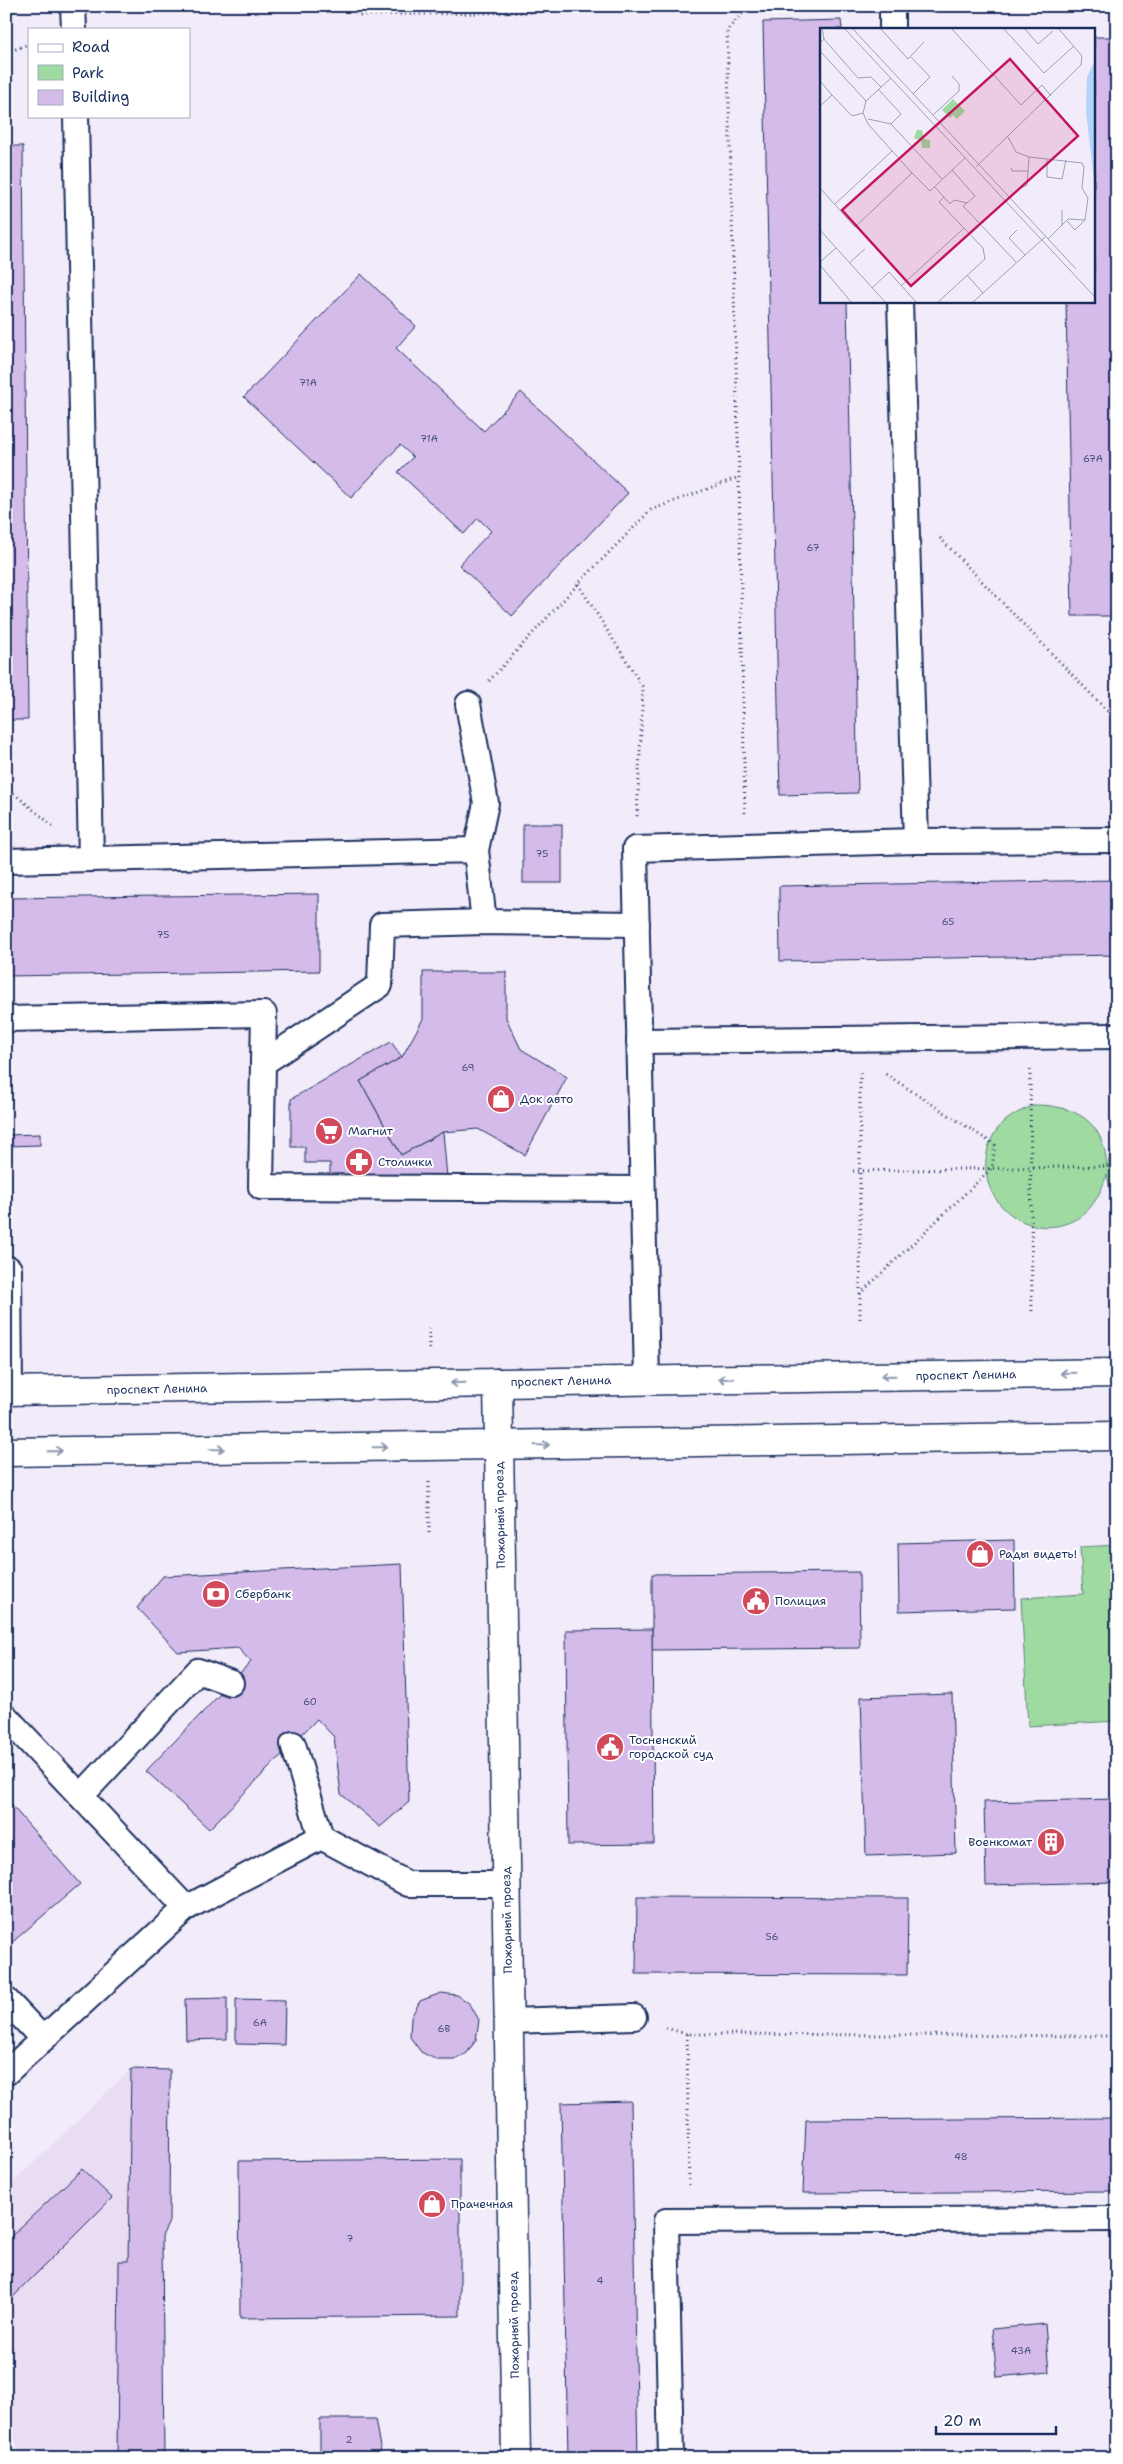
<svg xmlns="http://www.w3.org/2000/svg" width="1123" height="2464" viewBox="0 0 1123 2464" font-family="'Shantell Sans',sans-serif">
<style>
.built{fill:#e9ddf4}
.green{fill:#9fdaa0;stroke:#5d847f}
.building{fill:#d4bbea;stroke:#1b2f5e}
.lines{fill:none;stroke-linecap:round;stroke-linejoin:round}
.lane-casing{stroke:#1b2f5e;stroke-width:28}
.street-casing{stroke:#1b2f5e;stroke-width:31}
.secondary-casing{stroke:#1b2f5e;stroke-width:31}
.path{stroke:#1b2f5e;stroke-width:3;stroke-dasharray:1 4;stroke-linecap:butt}
.lane{stroke:#fff;stroke-width:24}
.street{stroke:#fff;stroke-width:28}
.secondary{stroke:#fff;stroke-width:28}
.oneway{stroke:#8d97ae}
.labels{text-anchor:middle;stroke-width:4;stroke-linejoin:round;paint-order:stroke}
.number-label{font-size:10px;fill:#495281}
.poi-label{font-size:12px;fill:#1b2f5e;stroke:#fff;text-anchor:start}
.street-label{font-size:12px;fill:#1b2f5e;stroke:#fff}
.inset-road{fill:none;stroke:#9ca0bb;stroke-width:1}
.view{fill:#c2185b;fill-opacity:0.15;stroke:#c2185b;stroke-width:2.5}
.inset-edge{fill:none;stroke:#1b2f5e;stroke-width:2.5}
</style>
<rect width="100%" height="100%" fill="#f2ebf9"/>
<filter id="ink" filterUnits="userSpaceOnUse"><feTurbulence type="fractalNoise" baseFrequency=".02" numOctaves="2"/><feDisplacementMap in="SourceGraphic" scale="10" xChannelSelector="R" yChannelSelector="G"/><feConvolveMatrix kernelMatrix="1 2 1 2 8 2 1 2 1" color-interpolation-filters="sRGB"/></filter>
<g filter="url(#ink)">
<polygon class="built" points="131,2069 170,2070 169,2222 162,2236 164,2458 24,2458 6,2426 6,2189"/>
<g class="green">
<path d="M1035,1105C1064,1105 1094,1114 1103,1145C1106,1152 1106,1161 1107,1168L1111,1151L1117,1141V1205L1110,1191L1107,1174C1102,1189 1095,1206 1081,1216C1036,1247 976,1206 987,1153C992,1126 1011,1114 1035,1105Z"/>
<polygon points="1117,1545 1117,1721 1028,1726 1021,1598 1083,1594 1080,1547"/>
</g>
<g class="building">
<polygon points="841,20 842,29 822,29 822,301 847,301 858,793 780,795 763,22"/>
<polygon points="1094,37 1117,37 1117,616 1072,616 1066,301 1094,301"/>
<polygon points="6,146 23,146 28,720 6,720"/>
<polygon points="361,274 416,326 396,348 484,431 521,392 628,493 512,616 459,565 491,531 478,518 464,534 398,472 413,457 400,445 351,498 244,397"/>
<rect x="523" y="824" width="39" height="59"/>
<polygon points="1117,880 1117,955 780,961 779,886"/>
<polygon points="319,894 319,971 6,976 6,898"/>
<polygon points="423,972 506,972 506,1018 521,1049 567,1077 525,1155 478,1129 443,1132 401,1155 360,1081 402,1057 423,1019"/>
<polygon points="391,1042 402,1057 360,1081 401,1155 443,1132 447,1177 330,1178 330,1163 305,1163 305,1147 291,1147 291,1099"/>
<polygon points="40,1134 40,1145 6,1146 6,1135"/>
<polygon points="1014,1540 1015,1608 899,1611 898,1543"/>
<polygon points="402,1564 409,1802 380,1827 341,1794 334,1737 317,1719 209,1829 146,1771 251,1662 238,1648 178,1652 137,1608 163,1576"/>
<polygon points="859,1572 860,1648 652,1650 652,1574"/>
<polygon points="652,1629 654,1844 568,1845 566,1630"/>
<polygon points="952,1694 956,1853 866,1856 861,1697"/>
<polygon points="6,1799 80,1884 9,1945 6,1942"/>
<polygon points="1117,1799 1117,1882 986,1885 984,1802"/>
<polygon points="637,1897 908,1898 907,1975 636,1974"/>
<polygon points="441,1993 457,1995 470,2004 479,2020 476,2040 467,2053 455,2060 437,2060 421,2052 410,2037 411,2017 420,2001"/>
<polygon points="227,1998 227,2039 186,2040 185,1999"/>
<polygon points="236,1999 285,2000 284,2045 236,2044"/>
<polygon points="131,2069 170,2070 169,2222 162,2236 164,2458 117,2458 119,2261 128,2261"/>
<polygon points="631,2101 638,2458 568,2458 561,2103"/>
<polygon points="1117,2118 1117,2191 803,2193 806,2120"/>
<polygon points="460,2159 460,2316 240,2318 239,2161"/>
<polygon points="82,2169 112,2198 6,2304 6,2241"/>
<polygon points="1045,2324 1049,2372 997,2377 992,2329"/>
<polygon points="320,2419 375,2419 382,2458 320,2458"/>
</g>
<g class="lines">
<defs>
<g id="lane">
<polyline points="73,6 74,29"/>
<polyline points="892,6 892,29"/>
<polyline points="76,116 91,859"/>
<polyline points="900,301 916,841 1117,840"/>
<polyline points="468,704 486,803 476,850"/>
<polyline points="6,861 476,850 484,922"/>
<polyline points="637,924 484,922 382,925 380,985 263,1063 261,1187 642,1189"/>
<polyline points="6,1019 264,1014 263,1063"/>
<polyline points="639,1041 1117,1036"/>
<polyline points="9,1269 10,1391"/>
<polyline points="647,1380 635,849 916,841"/>
<polyline points="6,1717 186,1908 321,1837 408,1884 506,1884"/>
<polyline points="293,1744 321,1837"/>
<polyline points="81,1796 198,1671 231,1683"/>
<polyline points="6,2000 43,2039"/>
<polyline points="509,2021 634,2017"/>
<polyline points="6,2073 186,1908"/>
<polyline points="671,2458 666,2221 1117,2219"/>
</g>
<polyline id="street" points="498,1383 516,2458"/>
<g id="secondary">
<polyline points="6,1391 1117,1373"/>
<polyline points="6,1452 1117,1436"/>
</g>
</defs>
<use href="#lane" class="lane-casing"/>
<use href="#street" class="street-casing"/>
<use href="#secondary" class="secondary-casing"/>
<g class="path">
<polyline points="348,6 359,15 548,12 553,6"/>
<polyline points="6,53 29,44"/>
<polyline points="940,538 1117,721"/>
<polyline points="578,584 643,687 637,817"/>
<polyline points="489,681 578,584 651,510 739,477"/>
<polyline points="6,787 53,826"/>
<polyline points="745,813 739,477 727,30 749,6"/>
<polyline points="1030,1070 1032,1315"/>
<polyline points="853,1171 1117,1166"/>
<polyline points="860,1294 992,1168 995,1145 884,1073"/>
<polyline points="860,1319 860,1072"/>
<polyline points="429,1349 429,1325"/>
<polyline points="429,1533 429,1481"/>
<polyline points="666,2028 687,2034 1117,2036"/>
<polyline points="687,2034 689,2189"/>
</g>
<use href="#lane" class="lane"/>
<use href="#street" class="street"/>
<use href="#secondary" class="secondary"/>
</g>
<defs><path id="oneway-shaft" d="M-6 0H5M1.5-3L5.5 0L1.5 3" fill="none" stroke-width="1.6" stroke-linecap="round" stroke-linejoin="round" transform="scale(1.25)"/></defs>
<g class="oneway">
<use href="#oneway-shaft" transform="translate(1068 1373) rotate(179)"/>
<use href="#oneway-shaft" transform="translate(888 1376) rotate(179)"/>
<use href="#oneway-shaft" transform="translate(726 1379) rotate(179)"/>
<use href="#oneway-shaft" transform="translate(458 1383) rotate(179)"/>
<use href="#oneway-shaft" transform="translate(542 1445) rotate(-1)"/>
<use href="#oneway-shaft" transform="translate(380 1447) rotate(-1)"/>
<use href="#oneway-shaft" transform="translate(217 1449) rotate(-1)"/>
<use href="#oneway-shaft" transform="translate(55 1451) rotate(-1)"/>
</g>
</g>
<defs>
<symbol id="shop-disc" viewBox="-11 -11 22 22"><circle r="9.5" fill="#d1495b" stroke="#fff"/><path d="M-5-2.5h2.3a2.7 3.5 0 0 1 5.4 0H5L5.5 6h-11ZM-1.5-2.5h3a1.5 2.3 0 0 0-3 0Z" fill="#fff"/></symbol>
<symbol id="supermarket-disc" viewBox="-11 -11 22 22"><circle r="9.5" fill="#d1495b" stroke="#fff"/><path d="M-6-5.5h2.5l.6 2H6L4.5 2H-2.5L-4.4-4H-6ZM-1.5 3.2a1.3 1.3 0 1 0 .1 0ZM3 3.2a1.3 1.3 0 1 0 .1 0Z" fill="#fff"/></symbol>
<symbol id="pharmacy-disc" viewBox="-11 -11 22 22"><circle r="9.5" fill="#d1495b" stroke="#fff"/><path d="M-2-6h4v4h4v4h-4v4h-4v-4h-4v-4h4Z" fill="#fff"/></symbol>
<symbol id="bank-disc" viewBox="-11 -11 22 22"><circle r="9.5" fill="#d1495b" stroke="#fff"/><path d="M-6-4H6V4H-6ZM0-2.3a2.3 2.3 0 1 0 0 4.6a2.3 2.3 0 1 0 0-4.6Z" fill="#fff"/></symbol>
<symbol id="civic-disc" viewBox="-11 -11 22 22"><circle r="9.5" fill="#d1495b" stroke="#fff"/><path d="M-.6-6.5H3V-4.5H.6V-3L4-1V1h2V6H-6V1h2V-1L-.6-3ZM-1.2 2.5V6h2.4V2.5Z" fill="#fff"/></symbol>
<symbol id="building-disc" viewBox="-11 -11 22 22"><circle r="9.5" fill="#d1495b" stroke="#fff"/><path d="M-4-6H4V6H1V3H-1V6H-4ZM-2.5-4.3h1.7v1.8h-1.7ZM.8-4.3h1.7v1.8H.8ZM-2.5-1h1.7V.8h-1.7ZM.8-1h1.7V.8H.8Z" fill="#fff"/></symbol>
</defs>
<g fill-rule="evenodd">
<use href="#shop-disc" x="485" y="1083" width="32" height="32"/>
<use href="#supermarket-disc" x="313" y="1115" width="32" height="32"/>
<use href="#pharmacy-disc" x="343" y="1146" width="32" height="32"/>
<use href="#shop-disc" x="964" y="1538" width="32" height="32"/>
<use href="#bank-disc" x="200" y="1578" width="32" height="32"/>
<use href="#civic-disc" x="740" y="1585" width="32" height="32"/>
<use href="#civic-disc" x="594" y="1731" width="32" height="32"/>
<use href="#building-disc" x="1035" y="1826" width="32" height="32"/>
<use href="#shop-disc" x="416" y="2188" width="32" height="32"/>
</g>
<g class="labels">
<g class="number-label">
<text x="308" y="386">71А</text>
<text x="429" y="442">71А</text>
<text x="1093" y="462">67А</text>
<text x="813" y="551">67</text>
<text x="542" y="857">75</text>
<text x="948" y="925">65</text>
<text x="163" y="938">75</text>
<text x="468" y="1071">69</text>
<text x="310" y="1705">60</text>
<text x="772" y="1940">56</text>
<text x="260" y="2026">6А</text>
<text x="444" y="2032">6В</text>
<text x="961" y="2160">48</text>
<text x="350" y="2242">7</text>
<text x="600" y="2284">4</text>
<text x="1021" y="2354">43А</text>
<text x="349" y="2443">2</text>
</g>
<g class="poi-label">
<text x="520" y="1103">Док авто</text>
<text x="348" y="1135">Магнит</text>
<text x="378" y="1166">Столички</text>
<text x="999" y="1558">Рады видеть!</text>
<text x="235" y="1598">Сбербанк</text>
<text x="775" y="1605">Полиция</text>
<text x="629" y="1744">Тосненский<tspan x="629" dy="14">городской суд</tspan></text>
<text x="1032" y="1846" text-anchor="end">Военкомат</text>
<text x="451" y="2208">Прачечная</text>
</g>
<g class="street-label">
<text transform="translate(966 1375) rotate(-1)" y="4">проспект Ленина</text>
<text transform="translate(561 1381) rotate(-1)" y="4">проспект Ленина</text>
<text transform="translate(157 1389) rotate(-1)" y="4">проспект Ленина</text>
<text transform="translate(500 1515) rotate(-91)" y="4">Пожарный проезд</text>
<text transform="translate(507 1920) rotate(-91)" y="4">Пожарный проезд</text>
<text transform="translate(514 2325) rotate(-91)" y="4">Пожарный проезд</text>
</g>
</g>
<g transform="translate(820 28)">
<rect width="275" height="275" fill="#f2ebf9"/>
<path d="M133,71L145,83L137,91L133,87L130,90L122,82ZM97,102H102L104,111L110,112V120H102L101,113L94,110Z" fill="#9fdaa0"/>
<path d="M275,32V162L266,83L267,49Z" fill="#b1d5f9"/>
<path class="inset-road" d="M24,0L275,269M32,0L256,241M60,0L88,31L104,14M131,0L201,77L222,57L231,68M183,0L224,45L254,18M204,0L218,16L233,3M4,11L38,50L51,49L61,59M0,15L4,11L2,0M0,23L46,73M91,29L110,49L93,66M0,53L12,67M0,78L12,67L32,88L43,85L48,96L92,145L35,199L0,160M43,85L46,73L71,50M113,87L139,63V56L132,48M48,91L71,96L81,86L58,61M71,96L122,151M188,109L196,124L209,129L207,157L201,160M209,129L262,135L264,139L262,160L268,170L265,192L248,191L228,211M227,131V149L242,151L246,132M156,139L261,37L262,28L238,0M191,140L192,143H208M92,145L110,163L145,130M115,159L130,176L134,172L147,175L155,168L132,142M147,175L143,178L196,234M15,176L72,123M247,193L255,202L265,192M242,198V182M0,202L66,275M197,202L189,210L205,227M0,234L16,220M29,235L45,221M0,237L32,275M147,247L163,265M81,258L144,200M52,260L69,244L97,275M117,275L165,231L163,220L119,174L124,169M152,275L225,209"/>
<path class="view" d="M190,31L258,108L91,258L22,182Z"/>
<rect width="275" height="275" class="inset-edge"/>
</g>
<rect width="1123" height="2464" fill="none" stroke="#fff" stroke-width="25"/>
<rect x="12" y="12" width="1098" height="2439" fill="none" stroke="#1b2f5e" stroke-width="2" filter="url(#ink)"/>
<rect x="28" y="28" width="162" height="90" fill="#ffffff" stroke="#a4acbf"/>
<rect x="38" y="44" width="25" height="8" fill="#ffffff" stroke="#a4acbf"/>
<text x="72" y="52" font-size="15" fill="#1b2f5e">Road</text>
<rect x="38" y="65" width="25" height="15" fill="#9fdaa0" stroke="#a4acbf"/>
<text x="72" y="78" font-size="15" fill="#1b2f5e">Park</text>
<rect x="38" y="90" width="25" height="15" fill="#d4bbea" stroke="#a4acbf"/>
<text x="72" y="102" font-size="15" fill="#1b2f5e">Building</text>
<path d="M936 2426v8h120v-8" fill="none" stroke="#1b2f5e" stroke-width="2.5"/>
<text x="943" y="2426" font-size="15" fill="#1b2f5e" stroke="#ffffff" stroke-width="4" paint-order="stroke">20 m</text>
</svg>
